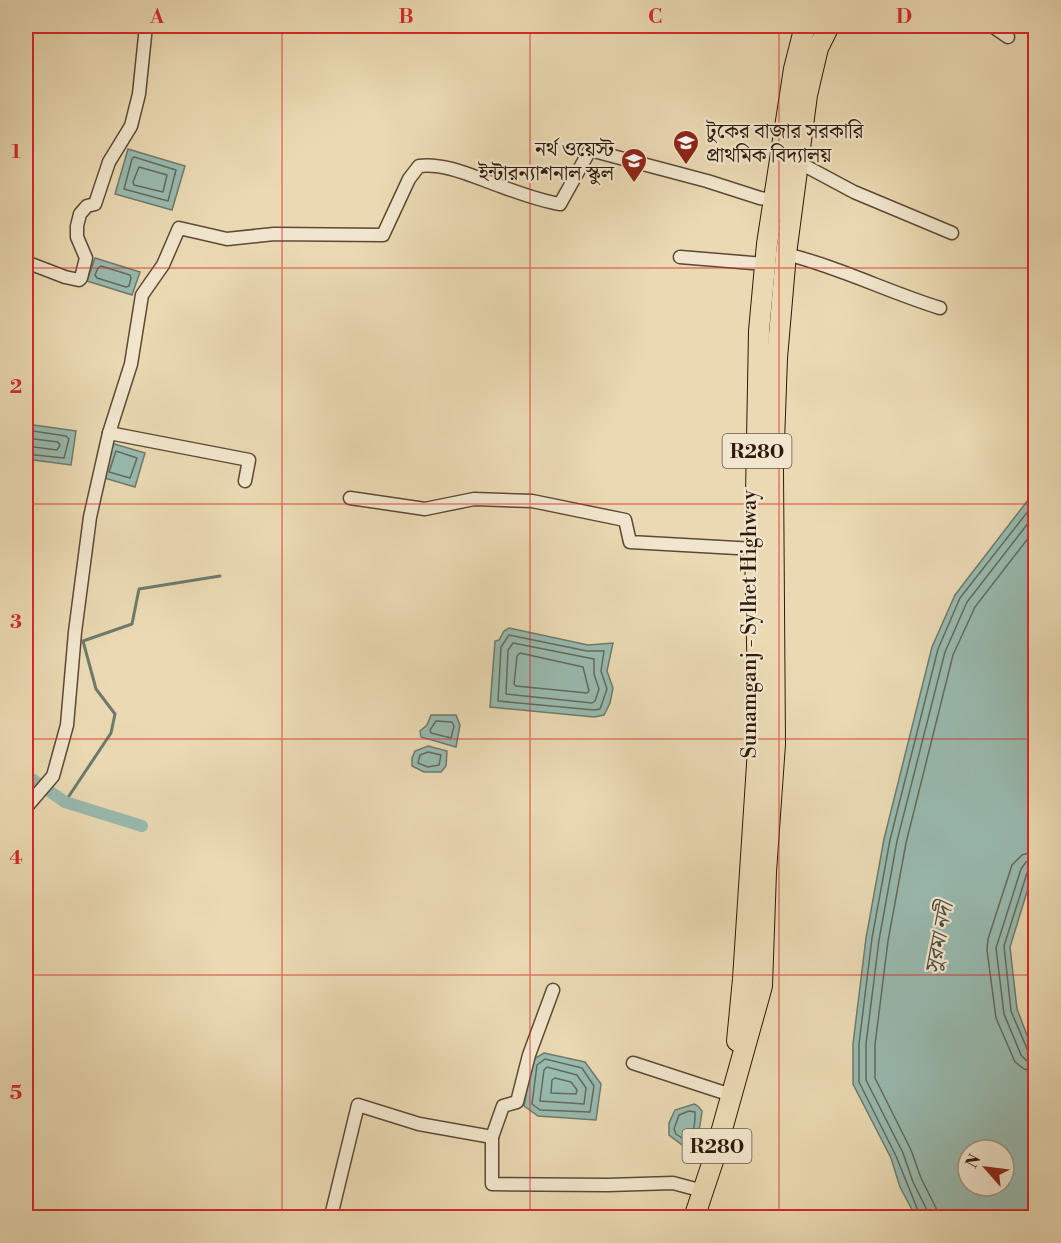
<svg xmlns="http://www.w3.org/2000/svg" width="1061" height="1243" viewBox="0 0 1061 1243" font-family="'Libre Bodoni','Noto Serif Bengali',serif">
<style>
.water{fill:#98baaf;stroke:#6e7a6d;stroke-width:1.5;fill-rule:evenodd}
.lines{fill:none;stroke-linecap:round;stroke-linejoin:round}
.shore{stroke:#636a5d;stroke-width:1.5}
.stream{stroke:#6e7a6d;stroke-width:3}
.canal{stroke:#98baaf;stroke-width:12}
.street-casing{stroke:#5d4935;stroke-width:15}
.primary-casing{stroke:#2e190b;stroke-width:22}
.street{stroke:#f1e6cd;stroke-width:12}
.primary{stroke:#ead9b2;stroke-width:20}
.grid{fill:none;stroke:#d62828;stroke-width:1.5;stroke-opacity:0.55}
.labels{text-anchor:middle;stroke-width:4.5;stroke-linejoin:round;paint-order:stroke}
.shield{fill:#f1e6cd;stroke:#685645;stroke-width:1.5}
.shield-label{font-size:20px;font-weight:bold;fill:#2e190b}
.poi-label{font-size:21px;fill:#2e190b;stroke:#f1e6cd;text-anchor:start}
.street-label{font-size:21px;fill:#2e190b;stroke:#f1e6cd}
.water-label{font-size:22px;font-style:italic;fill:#4e493c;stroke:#f1e6cd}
.neatline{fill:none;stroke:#d62828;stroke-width:2}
.grid-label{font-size:20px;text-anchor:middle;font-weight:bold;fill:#d62828}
</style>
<rect width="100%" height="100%" fill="#ead9b2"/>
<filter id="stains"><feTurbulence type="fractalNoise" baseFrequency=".00333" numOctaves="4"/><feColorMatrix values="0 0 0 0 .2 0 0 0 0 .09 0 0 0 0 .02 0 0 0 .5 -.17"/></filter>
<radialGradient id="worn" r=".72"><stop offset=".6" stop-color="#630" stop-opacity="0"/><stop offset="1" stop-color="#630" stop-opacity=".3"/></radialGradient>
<g class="water">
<polygon points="128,149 185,166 172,210 115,194"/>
<polygon points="95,258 140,272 132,295 87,281"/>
<polygon points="26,424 76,431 71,465 26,459"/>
<polygon points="111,443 145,453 135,487 101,477"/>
<path d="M1035,491V866L1010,947L1017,1009L1035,1056V1217H916L900,1187L891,1158L853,1084V1044L866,938L884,839L932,647L955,595ZM968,1150H1004V1186H968Z"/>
<polygon points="509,628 588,645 613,643 607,671 613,688 610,703 604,715 594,717 490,707 495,641 499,640 504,631"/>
<polygon points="431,715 456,715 460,725 456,747 421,737 420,731 427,725"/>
<polygon points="428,746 447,751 446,766 441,772 424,772 412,766 412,758 415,751"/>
<polygon points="544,1053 585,1062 601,1084 596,1120 538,1116 524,1106 532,1060"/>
<path d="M694,1104L698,1106L702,1111C700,1126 700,1139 685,1147L669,1135V1123L675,1110Z"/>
</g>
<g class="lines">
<g class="shore">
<polygon points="134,157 176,170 168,201 124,189 132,159"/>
<polygon points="139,167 167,175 163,192 134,185 133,182"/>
<polygon points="101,266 130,275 131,278 129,286 126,287 97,278 95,275 98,268"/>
<polyline points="26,430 66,436 69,439 64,458 26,454"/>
<polyline points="26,438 58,442 60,445 57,450 26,446"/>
<polygon points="116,451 137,458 130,478 109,472"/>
<polygon points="509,635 587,651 604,651 601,671 607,689 600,709 594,710 498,701 501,647"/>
<polygon points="513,643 594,659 594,674 599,689 595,701 592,703 506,694 508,650"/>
<polygon points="520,653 583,667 589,691 587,693 516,686 514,684 517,656"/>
<polygon points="436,721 452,722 454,726 451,738 431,733 430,730"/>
<polygon points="428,752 441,755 439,765 428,767 418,763 420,755"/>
<polyline points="1036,851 1022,855 1012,865 988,939 987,950 996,1018 1015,1062 1024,1069 1036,1072"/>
<polyline points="1036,860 1026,862 1021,869 996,948 1004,1014 1021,1055 1027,1061 1036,1063"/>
<polyline points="1036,868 1030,869 1027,873 1004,946 1011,1011 1028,1051 1036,1055"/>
<polygon points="545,1059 582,1068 594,1086 590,1112 540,1110 532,1104 537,1065"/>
<polygon points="547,1067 577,1075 586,1088 584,1104 540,1101 544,1070"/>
<polygon points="555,1078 571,1082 577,1090 576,1094 551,1093 552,1080"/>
<path d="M689,1111L695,1112C695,1123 695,1134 685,1140L676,1134L674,1129L679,1115Z"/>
<polyline points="921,1218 896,1156 859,1082 859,1044 872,938 890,840 938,649 960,598 1036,501"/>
<polyline points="928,1218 927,1210 913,1182 903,1153 866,1080 866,1044 879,940 897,841 945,652 967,602 1036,513"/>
<polyline points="937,1218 936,1208 921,1178 911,1150 875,1078 875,1045 888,941 906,843 953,655 975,607 1036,528"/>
</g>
<polyline class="stream" points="65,802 111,733 115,714 96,689 83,641 132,624 139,589 220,576"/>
<polyline class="canal" points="26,775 65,802 142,826"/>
<defs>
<g id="street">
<polyline points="992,26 1008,37"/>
<polyline points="798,162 854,192 952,233"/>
<path d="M786,254C839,267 888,292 940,308"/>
<polyline points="680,257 765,264"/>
<polyline points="26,262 65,277 79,280 81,278 86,258 77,237 77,226 80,214 87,206 95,204 109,162 131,126 139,94 146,26"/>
<path d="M109,433L131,364L142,295L163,265L179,228L227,239L274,234L383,235L409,179L419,166C444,163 470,175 492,183C514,191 536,200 560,204L590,150L707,181L760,198L774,200"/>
<polyline points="350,498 425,509 474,499 532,501 625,520 630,542 755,549"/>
<polyline points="26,803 29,804 53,776 67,725 75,632 90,517 109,433 249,460 245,481"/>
<polyline points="633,1063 731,1095"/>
<polyline points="492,1137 503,1106 517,1102 529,1055 553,990"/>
<polyline points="325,1218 331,1216 358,1105 419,1124 492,1137 492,1184 608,1185 673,1183 703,1191"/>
</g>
<g id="primary">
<polyline points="737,1041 743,979 759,734 755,549 759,331 767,244 794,69 805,26"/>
<polyline points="694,1218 714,1158 762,986 766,872 775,744 773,470 777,358 786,254 807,95 818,48 829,26"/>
</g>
</defs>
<use href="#street" class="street-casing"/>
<use href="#primary" class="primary-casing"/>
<use href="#street" class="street"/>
<use href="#primary" class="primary"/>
</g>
<path class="grid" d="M282,26V1218M530,26V1218M779,26V1218M26,268H1036M26,504H1036M26,739H1036M26,975H1036"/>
<defs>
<symbol id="school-pin" viewBox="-11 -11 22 30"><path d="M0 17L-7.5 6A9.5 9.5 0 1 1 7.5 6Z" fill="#8f2418" stroke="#f1e6cd"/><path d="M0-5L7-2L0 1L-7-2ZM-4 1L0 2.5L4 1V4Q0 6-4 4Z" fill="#fff"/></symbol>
</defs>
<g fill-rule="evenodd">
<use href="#school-pin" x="671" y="128" width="30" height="40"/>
<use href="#school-pin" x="619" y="146" width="30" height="40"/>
</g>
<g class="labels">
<g class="shield">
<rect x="722.5" y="434" width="69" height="34" rx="4.5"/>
<rect x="682.5" y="1129" width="69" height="34" rx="4.5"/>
</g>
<g class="shield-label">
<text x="757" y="458">R280</text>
<text x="717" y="1153">R280</text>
</g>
<g class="poi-label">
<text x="706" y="138">টুকের বাজার সরকারি<tspan x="706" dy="24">প্রাথমিক বিদ্যালয়</tspan></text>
<text x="614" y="156" text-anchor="end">নর্থ ওয়েস্ট<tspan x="614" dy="24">ইন্টারন্যাশনাল স্কুল</tspan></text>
</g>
<g class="street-label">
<text transform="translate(749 624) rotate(-90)" y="7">Sunamganj - Sylhet Highway</text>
</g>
<g class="water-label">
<text transform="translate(938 938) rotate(-79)" y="8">সুরমা নদী</text>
</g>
</g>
<rect width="1061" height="1243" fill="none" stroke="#ead9b2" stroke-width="66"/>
<g transform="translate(986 1168) rotate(298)"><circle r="28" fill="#f1e6cd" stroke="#a3947f" stroke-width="1.5"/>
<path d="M0-4.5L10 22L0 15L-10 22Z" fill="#8f2418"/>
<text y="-9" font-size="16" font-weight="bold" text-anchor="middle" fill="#2e190b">N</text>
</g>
<rect x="33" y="33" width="995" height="1177" class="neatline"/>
<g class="grid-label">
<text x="157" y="23">A</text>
<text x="406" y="23">B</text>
<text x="655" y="23">C</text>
<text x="904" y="23">D</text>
<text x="16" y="158">1</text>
<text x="16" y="393">2</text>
<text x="16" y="628">3</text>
<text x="16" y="864">4</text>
<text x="16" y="1099">5</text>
</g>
<rect width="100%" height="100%" filter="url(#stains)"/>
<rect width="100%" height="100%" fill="url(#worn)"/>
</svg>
